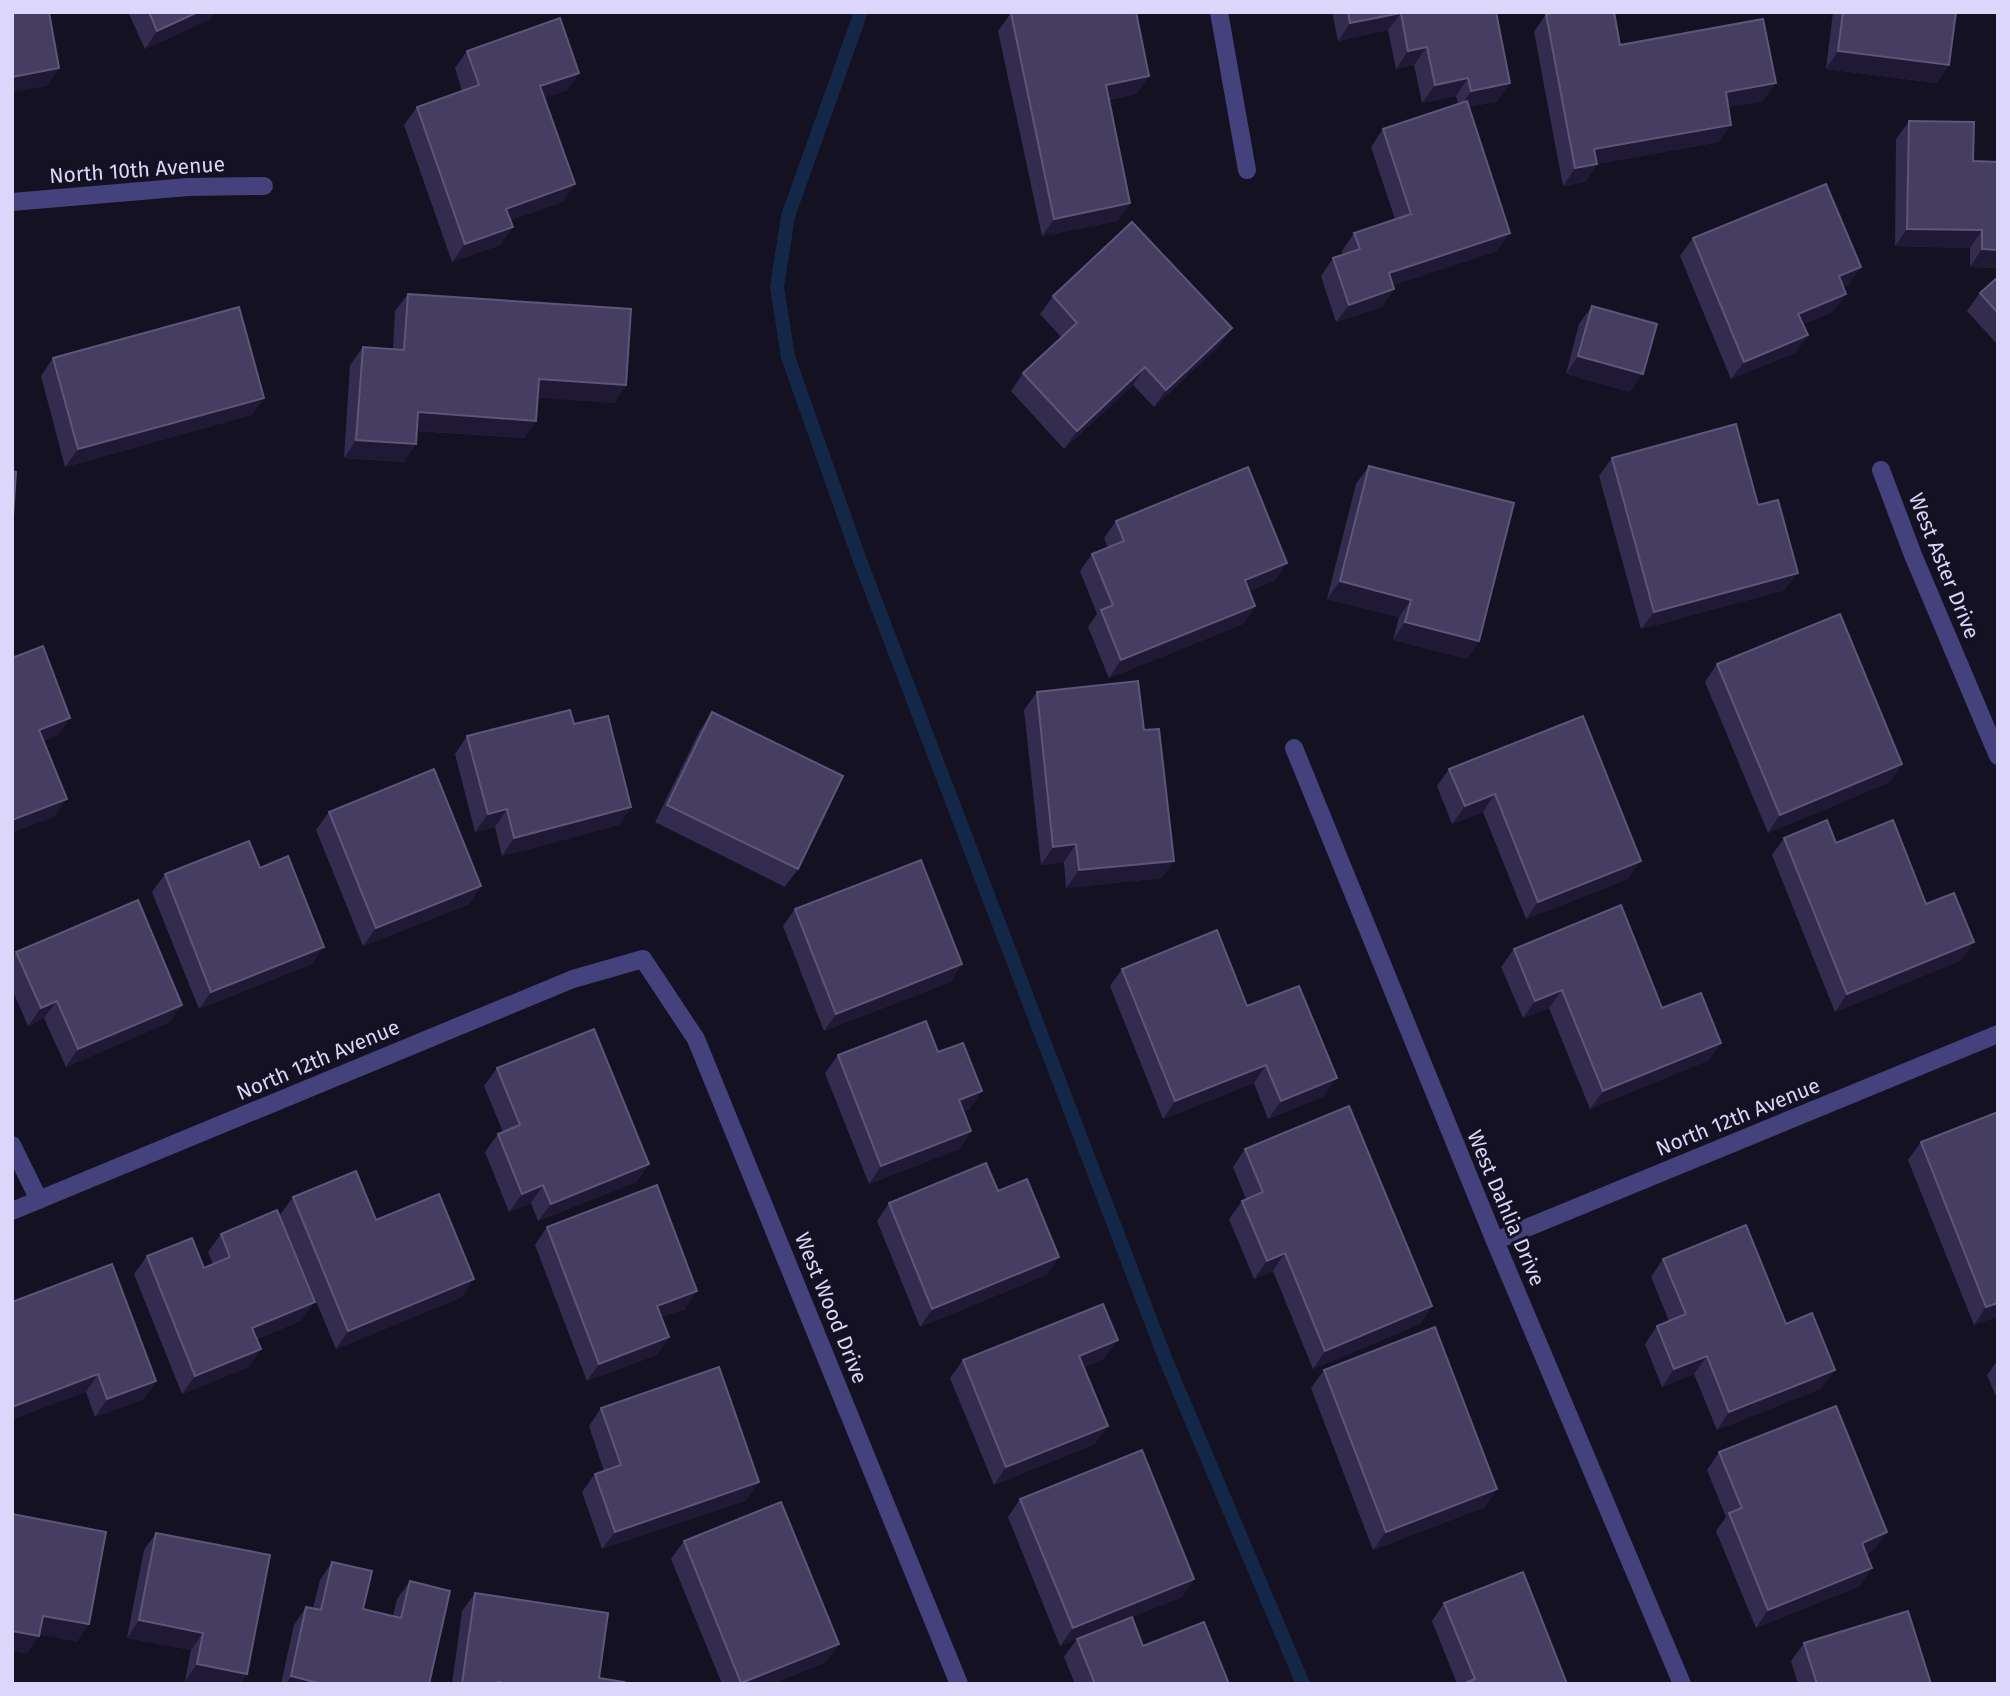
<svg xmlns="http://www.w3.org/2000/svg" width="2010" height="1696" viewBox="0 0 2010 1696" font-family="'Fira Sans',sans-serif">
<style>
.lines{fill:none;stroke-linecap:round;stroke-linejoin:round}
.stream{stroke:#152747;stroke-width:14}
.minor{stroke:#45417c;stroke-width:18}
.wall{fill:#342c4e}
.shaded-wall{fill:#1f1935}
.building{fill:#463e60;stroke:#5d5678;stroke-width:2}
.labels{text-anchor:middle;stroke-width:6;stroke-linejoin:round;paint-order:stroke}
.street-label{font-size:21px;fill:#dcd6fa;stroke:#141122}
</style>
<rect width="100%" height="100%" fill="#141122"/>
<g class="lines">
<polyline class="stream" points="861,12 788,216 777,287 788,357 859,558 1165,1358 1303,1684"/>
<g class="minor">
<polyline points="1219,12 1247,170"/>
<polyline points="12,202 188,187 264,186"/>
<polyline points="1881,470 1913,555 1998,756"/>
<polyline points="1294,748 1495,1241 1682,1684"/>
<polyline points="12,1145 39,1200"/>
<polyline points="12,1211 573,979 643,959 696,1039 959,1684"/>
<polyline points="1495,1241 1998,1034"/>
</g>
</g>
<g class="wall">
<polygon points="128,12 215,12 210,19 145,49"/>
<polygon points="1332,12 1496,12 1498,101 1469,107 1497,251 1393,285 1382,307 1336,322 1321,276 1333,258 1343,255 1342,251 1354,233 1395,219 1371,147 1383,129 1458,104 1456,96 1422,103 1414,65 1396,69 1388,30 1338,41"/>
<polygon points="1833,12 1956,12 1937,83 1826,69"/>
<polygon points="1011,13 1137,94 1109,100 1130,203 1118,221 1042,236 998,31"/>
<polygon points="1546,14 1620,45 1763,101 1728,107 1719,142 1597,164 1585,182 1563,186 1534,32"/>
<polygon points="467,51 579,73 567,90 544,98 563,202 510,220 513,227 500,245 452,262 404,125 417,107 462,91 455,68"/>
<polygon points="1909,121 1973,161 1998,162 1998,268 1970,267 1970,248 1895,246 1896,139"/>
<polygon points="1693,238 1861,267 1848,285 1843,287 1833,312 1803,324 1808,335 1795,353 1731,379 1680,256"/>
<polygon points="1998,277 1998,345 1967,311 1980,293"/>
<polygon points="408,294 626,385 614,403 538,397 536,421 524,438 417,431 404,462 344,458 350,365 363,347 393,349 395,311"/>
<polygon points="1053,296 1219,346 1154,407 1133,385 1064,449 1011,391 1023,373 1061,337 1040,314"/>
<polygon points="1592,306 1630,392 1566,374 1579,324"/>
<polygon points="53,358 264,398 251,415 65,467 41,376"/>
<polygon points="1612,458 1758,505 1785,590 1641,629 1599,476"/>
<polygon points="1369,466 1479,641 1467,659 1393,640 1399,617 1327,599 1356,484"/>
<polygon points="1116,521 1287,563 1274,581 1249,591 1255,606 1243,624 1109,678 1088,627 1097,614 1080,571 1092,554 1108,548 1104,538"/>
<polygon points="1717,664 1902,764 1890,782 1768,833 1705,682"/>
<polygon points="1037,692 1162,878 1066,888 1064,862 1041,865 1024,710"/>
<polygon points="712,712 798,869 785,887 655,822 700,730"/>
<polygon points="1583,716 1628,879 1526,919 1483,812 1452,824 1437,786 1449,769"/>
<polygon points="574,724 631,807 619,825 502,856 495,827 475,832 455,754 467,736"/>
<polygon points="329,812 481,886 469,904 363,946 316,830"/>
<polygon points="1784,838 1836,843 1926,904 1962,960 1835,1012 1772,855"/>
<polygon points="260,868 312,964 199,1009 152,892 165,874"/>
<polygon points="795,909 962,964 950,982 824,1031 783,926"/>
<polygon points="1514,949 1662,1008 1721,1043 1709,1060 1590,1109 1549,1008 1523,1018 1501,967"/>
<polygon points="16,952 170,1022 66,1067 44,1018 28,1026 12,989 12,958"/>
<polygon points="1122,969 1247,1006 1324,1096 1268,1119 1254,1083 1163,1119 1110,986"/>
<polygon points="938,1052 970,1109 963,1111 971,1131 959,1149 869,1184 825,1073 838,1055"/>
<polygon points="497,1068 649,1164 636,1182 538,1221 531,1203 509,1212 485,1152 498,1134 503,1132 484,1086"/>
<polygon points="1998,1112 1998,1316 1974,1325 1908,1160 1921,1142"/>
<polygon points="1245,1149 1432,1306 1420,1324 1313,1369 1273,1271 1254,1279 1229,1219 1242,1201 1246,1199 1233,1167"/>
<polygon points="998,1191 1059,1257 1046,1275 920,1327 877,1221 889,1203"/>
<polygon points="293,1197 376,1220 462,1297 336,1349 280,1215"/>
<polygon points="547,1227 685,1309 661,1317 669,1337 656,1355 587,1381 535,1245"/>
<polygon points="221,1234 302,1320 257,1339 249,1367 182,1394 134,1274 147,1256 204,1268 213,1264 208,1252"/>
<polygon points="1663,1259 1786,1324 1822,1388 1717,1430 1694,1374 1662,1387 1645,1344 1657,1326 1669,1321 1651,1277"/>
<polygon points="12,1302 156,1381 144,1399 95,1417 86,1392"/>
<polygon points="1105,1358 1084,1367 1095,1444 994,1485 950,1378 963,1360"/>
<polygon points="1998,1360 1998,1401 1987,1375"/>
<polygon points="1324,1370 1497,1489 1485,1507 1373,1550 1311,1388"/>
<polygon points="601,1408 747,1500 602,1549 582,1492 595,1474 604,1471 589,1426"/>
<polygon points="1719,1452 1874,1550 1866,1554 1860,1586 1756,1628 1716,1531 1726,1517 1707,1470"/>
<polygon points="1020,1499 1194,1579 1182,1597 1132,1617 1143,1646 1229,1684 1075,1684 1064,1657 1077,1639 1060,1646 1008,1517"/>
<polygon points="156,1533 247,1674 240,1684 197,1684 185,1681 191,1650 127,1638 144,1550"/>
<polygon points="684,1541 839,1644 826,1662 772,1684 722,1684 671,1559"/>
<polygon points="332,1562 363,1609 393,1616 397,1599 410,1581 429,1684 281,1684 294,1625 306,1607 313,1608 320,1580"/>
<polygon points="475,1593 599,1678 623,1684 452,1684 462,1611"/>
<polygon points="1444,1603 1567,1684 1457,1684 1432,1621"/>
<polygon points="1804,1643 1931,1684 1798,1684 1791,1661"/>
</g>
<g class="shaded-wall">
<polygon points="198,12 215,12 210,19 145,49 157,31"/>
<polygon points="1401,13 1388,30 1338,41 1350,23"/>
<polygon points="1427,47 1414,65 1396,69 1408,51"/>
<polygon points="1838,51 1949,65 1937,83 1826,69"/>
<polygon points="59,68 47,86 12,92 12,77"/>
<polygon points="579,73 567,90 528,104 540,86"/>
<polygon points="1149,76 1137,94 1093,103 1106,85"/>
<polygon points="1468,78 1456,96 1422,103 1435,85"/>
<polygon points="1510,83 1498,101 1459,109 1471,91"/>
<polygon points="1776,83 1763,101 1713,110 1726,92"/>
<polygon points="1731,125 1719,142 1597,164 1585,182 1563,186 1575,168 1594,149"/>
<polygon points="575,184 563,202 494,226 506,209"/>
<polygon points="1130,203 1118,221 1042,236 1054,219"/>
<polygon points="513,227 500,245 452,262 465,244"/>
<polygon points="1907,229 1982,230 1970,248 1895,246"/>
<polygon points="1510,233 1497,251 1377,291 1389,273"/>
<polygon points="1982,249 1998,250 1998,268 1970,267"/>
<polygon points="1861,267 1848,285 1826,294 1839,276"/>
<polygon points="1394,289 1382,307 1336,322 1349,305"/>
<polygon points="1846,294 1833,312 1786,332 1798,314"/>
<polygon points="1232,328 1219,346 1154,407 1166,390"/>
<polygon points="1808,335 1795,353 1731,379 1744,362"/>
<polygon points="1578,356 1643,374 1630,392 1566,374"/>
<polygon points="1145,367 1133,385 1064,449 1077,431"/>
<polygon points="539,379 626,385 614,403 527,397"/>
<polygon points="264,398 251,415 65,467 78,449"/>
<polygon points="418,412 536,421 524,438 406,430"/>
<polygon points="356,440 416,444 404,462 344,458"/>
<polygon points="1287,563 1274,581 1232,598 1245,580"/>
<polygon points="1798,573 1785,590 1641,629 1654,612"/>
<polygon points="1340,581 1411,600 1399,617 1327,599"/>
<polygon points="1255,606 1243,624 1109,678 1121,660"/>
<polygon points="1405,622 1479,641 1467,659 1393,640"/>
<polygon points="70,718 58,736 27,747 39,730"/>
<polygon points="1902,764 1890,782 1768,833 1780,815"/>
<polygon points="1495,794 1483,812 1452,824 1465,806"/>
<polygon points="67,799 54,817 12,833 12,820"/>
<polygon points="631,807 619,825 502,856 514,838"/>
<polygon points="507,809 495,827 475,832 488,814"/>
<polygon points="1076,844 1064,862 1041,865 1053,847"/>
<polygon points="1174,861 1162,878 1066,888 1079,870"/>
<polygon points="1641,861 1628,879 1526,919 1538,902"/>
<polygon points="481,886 469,904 363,946 376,928"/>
<polygon points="1974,942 1962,960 1835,1012 1847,994"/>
<polygon points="324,947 312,964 199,1009 211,992"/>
<polygon points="962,964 950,982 824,1031 836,1014"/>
<polygon points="1562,990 1549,1008 1523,1018 1535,1001"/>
<polygon points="57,1001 44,1018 28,1026 41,1008"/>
<polygon points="182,1005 170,1022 66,1067 78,1049"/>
<polygon points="1721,1043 1709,1060 1590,1109 1603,1091"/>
<polygon points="1266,1065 1254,1083 1163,1119 1175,1101"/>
<polygon points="1337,1078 1324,1096 1268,1119 1281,1101"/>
<polygon points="982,1091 970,1109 946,1118 959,1100"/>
<polygon points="971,1131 959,1149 869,1184 881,1166"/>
<polygon points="649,1164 636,1182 538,1221 551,1204"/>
<polygon points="543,1185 531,1203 509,1212 522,1194"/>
<polygon points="1285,1253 1273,1271 1254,1279 1267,1261"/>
<polygon points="1059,1257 1046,1275 920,1327 932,1309"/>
<polygon points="474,1279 462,1297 336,1349 348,1331"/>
<polygon points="697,1291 685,1309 644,1323 657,1306"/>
<polygon points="315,1302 302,1320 239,1346 252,1328"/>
<polygon points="1998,1303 1998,1316 1974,1325 1986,1307"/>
<polygon points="1432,1306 1420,1324 1313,1369 1325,1351"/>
<polygon points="669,1337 656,1355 587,1381 599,1364"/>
<polygon points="1118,1340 1105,1358 1067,1374 1079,1356"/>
<polygon points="261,1349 249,1367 182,1394 195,1376"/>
<polygon points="1707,1356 1694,1374 1662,1387 1674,1369"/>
<polygon points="1835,1370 1822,1388 1717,1430 1729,1412"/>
<polygon points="98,1374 86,1392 12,1420 12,1407"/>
<polygon points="156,1381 144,1399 95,1417 107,1399"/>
<polygon points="1108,1426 1095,1444 994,1485 1006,1467"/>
<polygon points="759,1482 747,1500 602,1549 615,1532"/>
<polygon points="1497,1489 1485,1507 1373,1550 1386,1532"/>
<polygon points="1887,1532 1874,1550 1849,1560 1862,1543"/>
<polygon points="1872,1568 1860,1586 1756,1628 1768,1610"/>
<polygon points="1194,1579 1182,1597 1060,1646 1073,1628"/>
<polygon points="43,1616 89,1624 77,1642 30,1633"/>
<polygon points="139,1620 203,1633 191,1650 127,1638"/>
<polygon points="12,1631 39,1636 27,1654 12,1651"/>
<polygon points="839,1644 826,1662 772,1684 741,1684"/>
<polygon points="197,1664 247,1674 240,1684 197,1684 185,1681"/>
<polygon points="291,1676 322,1684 286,1684"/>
</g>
<g class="building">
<polygon points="12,12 49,12 59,68 12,77"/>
<polygon points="149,12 198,12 157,31"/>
<polygon points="1016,12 1136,12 1149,76 1106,85 1130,203 1054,219 1011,13"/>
<polygon points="1348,12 1496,12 1510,83 1471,91 1468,78 1435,85 1427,47 1408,51 1401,13 1350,23"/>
<polygon points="1558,12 1614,12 1620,45 1763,19 1776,83 1726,92 1731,125 1594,149 1597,164 1575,168 1546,14"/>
<polygon points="1843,12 1956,12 1949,65 1838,51"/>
<polygon points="560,18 579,73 540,86 575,184 506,209 513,227 465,244 417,107 479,85 467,51"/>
<polygon points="1467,101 1510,233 1389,273 1394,289 1349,305 1333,258 1360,249 1354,233 1411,214 1383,129"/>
<polygon points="1909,121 1974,122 1973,161 1998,162 1998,250 1982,249 1982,230 1907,229"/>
<polygon points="1826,184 1861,267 1839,276 1846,294 1798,314 1808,335 1744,362 1693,238"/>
<polygon points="1132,222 1232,328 1166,390 1145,367 1077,431 1023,373 1077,323 1053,296"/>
<polygon points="1998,277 1998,313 1980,293"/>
<polygon points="408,294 631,309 626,385 539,379 536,421 418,412 416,444 356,440 363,347 404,350"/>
<polygon points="1592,306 1657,324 1643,374 1578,356"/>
<polygon points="239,307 264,398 78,449 53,358"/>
<polygon points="1736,424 1758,505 1778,500 1798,573 1654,612 1612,458"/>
<polygon points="1369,466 1514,503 1479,641 1405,622 1411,600 1340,581"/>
<polygon points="1248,467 1287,563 1245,580 1255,606 1121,660 1101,610 1113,605 1092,554 1124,541 1116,521"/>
<polygon points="12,471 16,472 12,531"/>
<polygon points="1840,614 1902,764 1780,815 1717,664"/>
<polygon points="43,646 70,718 39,730 67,799 12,820 12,658"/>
<polygon points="1138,681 1144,730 1159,729 1174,861 1079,870 1076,844 1053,847 1037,692"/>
<polygon points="570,710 574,724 608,716 631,807 514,838 507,809 488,814 467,736"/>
<polygon points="712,712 843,776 798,869 667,805"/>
<polygon points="1583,716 1641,861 1538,902 1495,794 1465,806 1449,769"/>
<polygon points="434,769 481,886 376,928 329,812"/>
<polygon points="1827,820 1836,843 1893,820 1926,904 1954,893 1974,942 1847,994 1784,838"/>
<polygon points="249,841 260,868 288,856 324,947 211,992 165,874"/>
<polygon points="921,860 962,964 836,1014 795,909"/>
<polygon points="138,900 182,1005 78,1049 57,1001 41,1008 16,952"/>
<polygon points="1621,905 1662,1008 1701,993 1721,1043 1603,1091 1562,990 1535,1001 1514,949"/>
<polygon points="1217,930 1247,1006 1299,986 1337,1078 1281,1101 1266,1065 1175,1101 1122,969"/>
<polygon points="926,1021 938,1052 963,1043 982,1091 959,1100 971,1131 881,1166 838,1055"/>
<polygon points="594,1029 649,1164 551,1204 543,1185 522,1194 498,1134 520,1125 497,1068"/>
<polygon points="1349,1106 1432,1306 1325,1351 1285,1253 1267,1261 1242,1201 1263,1192 1245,1149"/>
<polygon points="1998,1112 1998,1303 1986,1307 1921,1142"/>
<polygon points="986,1163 998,1191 1027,1179 1059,1257 932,1309 889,1203"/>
<polygon points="356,1171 376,1220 439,1194 474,1279 348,1331 293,1197"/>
<polygon points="657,1185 697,1291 657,1306 669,1337 599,1364 547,1227"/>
<polygon points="277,1210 315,1302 252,1328 261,1349 195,1376 147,1256 192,1238 204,1268 230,1257 221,1234"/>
<polygon points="1746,1225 1786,1324 1812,1313 1835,1370 1729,1412 1707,1356 1674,1369 1657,1326 1686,1314 1663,1259"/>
<polygon points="112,1264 156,1381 107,1399 98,1374 12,1407 12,1302"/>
<polygon points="1103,1304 1118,1340 1079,1356 1108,1426 1006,1467 963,1360"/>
<polygon points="1435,1327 1497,1489 1386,1532 1324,1370"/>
<polygon points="719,1367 759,1482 615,1532 595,1474 621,1465 601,1408"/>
<polygon points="1836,1406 1887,1532 1862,1543 1872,1568 1768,1610 1729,1513 1742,1508 1719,1452"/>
<polygon points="1142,1450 1194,1579 1073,1628 1020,1499"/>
<polygon points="781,1502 839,1644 741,1683 684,1541"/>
<polygon points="12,1514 106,1532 89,1624 43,1616 39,1636 12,1631"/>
<polygon points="156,1533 270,1555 247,1674 197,1664 203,1633 139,1620"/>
<polygon points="332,1562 372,1571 363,1609 401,1618 410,1581 450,1591 429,1684 322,1684 291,1676 306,1607 321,1610"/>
<polygon points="1523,1572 1567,1684 1463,1684 1475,1679 1444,1603"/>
<polygon points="475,1593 608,1613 599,1678 624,1682 623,1684 508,1684 498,1682 498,1684 462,1684"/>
<polygon points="1908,1611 1931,1684 1817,1684 1804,1643"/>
<polygon points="1132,1617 1143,1646 1204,1622 1229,1684 1095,1684 1077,1639"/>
</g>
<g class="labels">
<g class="street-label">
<text transform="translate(137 170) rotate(-4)" y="7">North 10th Avenue</text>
<text transform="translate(1944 566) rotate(68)" y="7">West Aster Drive</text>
<text transform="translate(318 1060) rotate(-23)" y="7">North 12th Avenue</text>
<text transform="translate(1738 1117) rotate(-22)" y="7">North 12th Avenue</text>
<text transform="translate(1506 1208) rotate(67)" y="7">West Dahlia Drive</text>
<text transform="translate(831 1308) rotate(68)" y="7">West Wood Drive</text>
</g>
</g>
<rect width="2010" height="1696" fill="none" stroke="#dcd6fa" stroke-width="28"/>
</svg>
